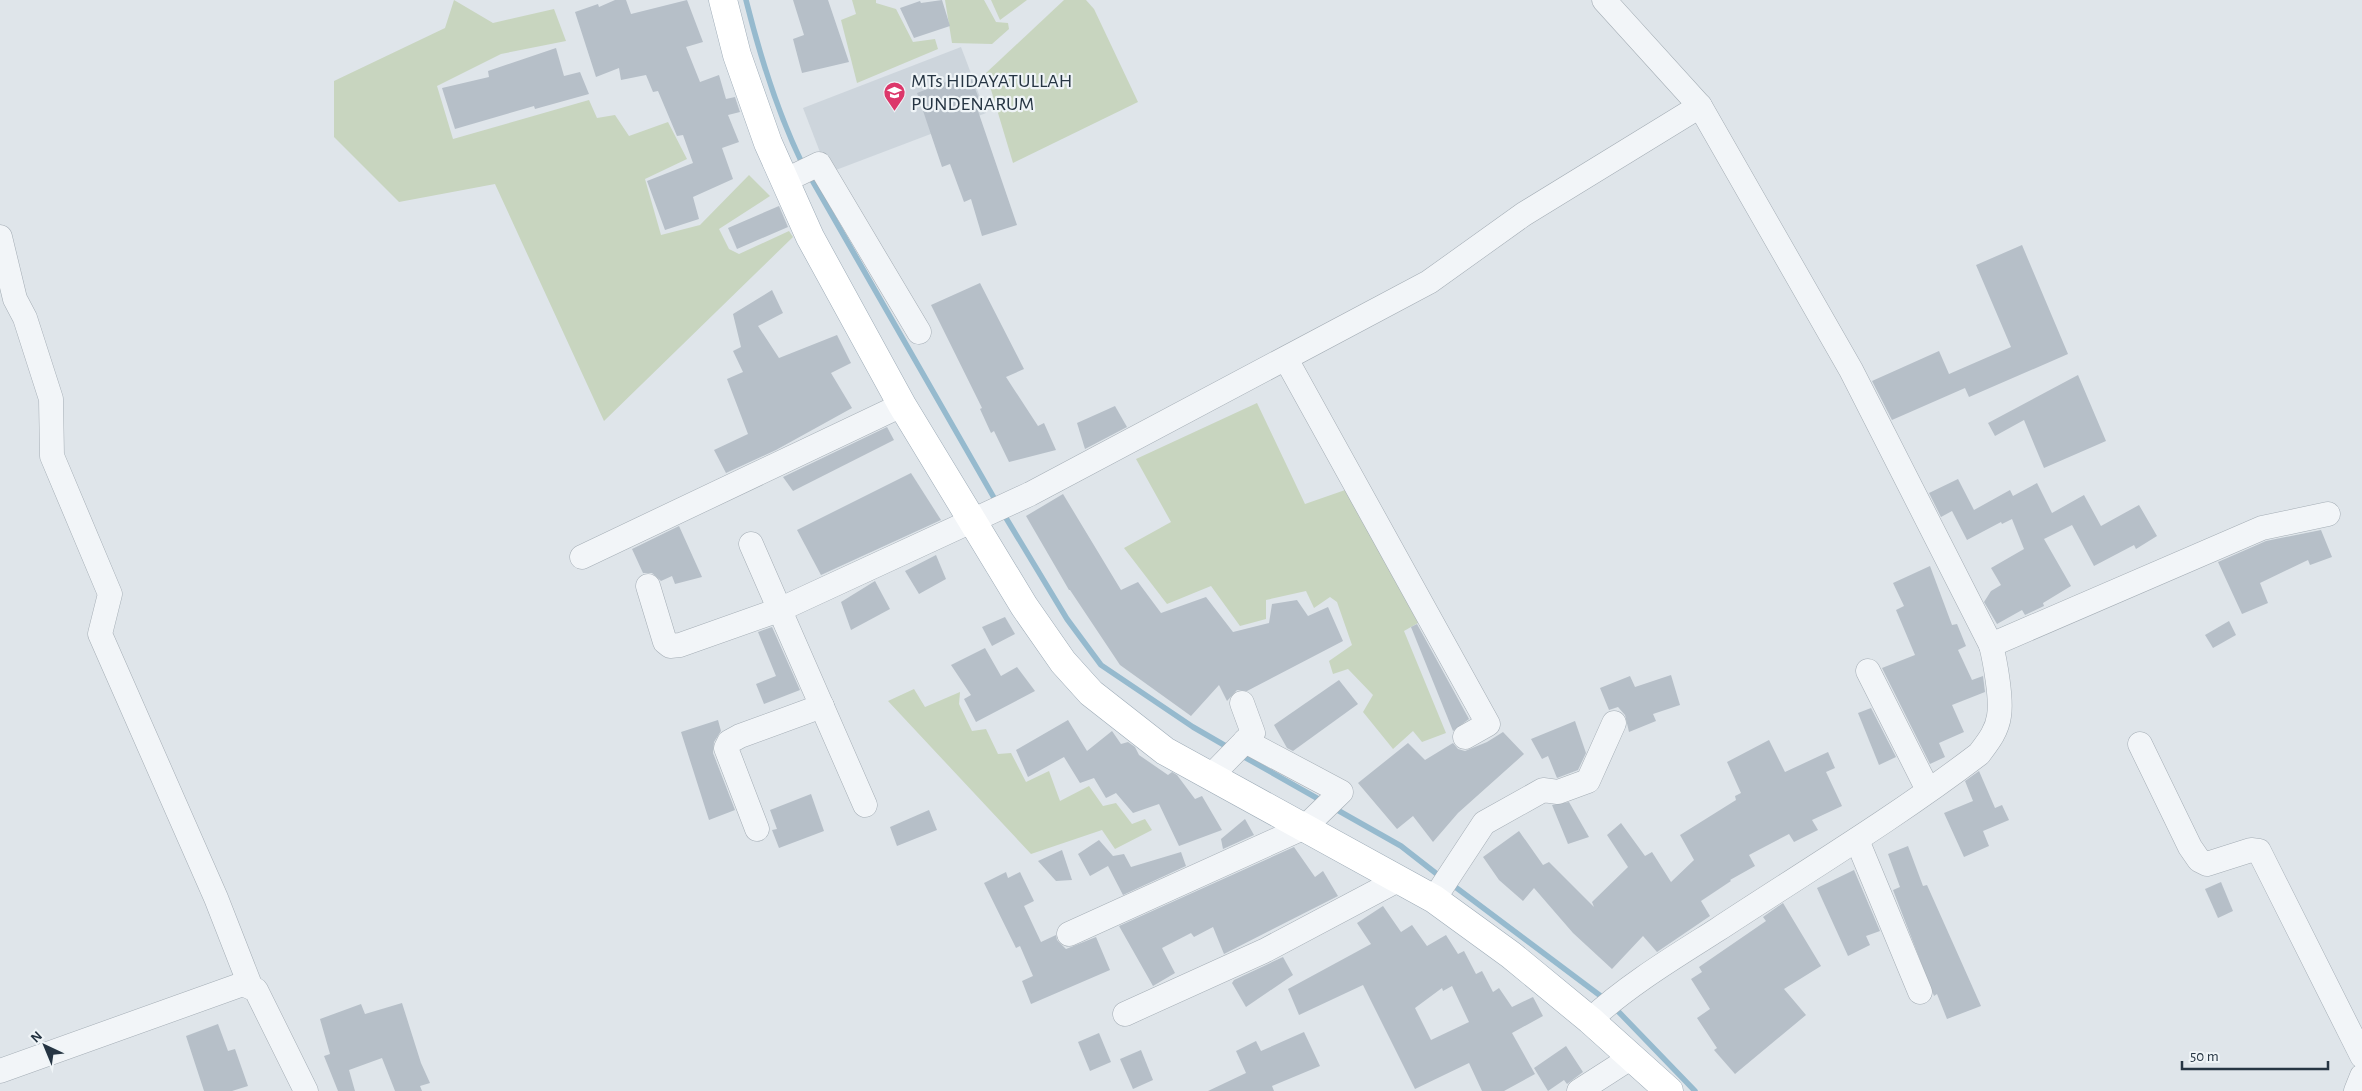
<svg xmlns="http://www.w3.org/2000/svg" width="2362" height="1091" viewBox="0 0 2362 1091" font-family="'Alegreya Sans',sans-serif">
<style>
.built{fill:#cdd5dc}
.green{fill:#c8d5bf}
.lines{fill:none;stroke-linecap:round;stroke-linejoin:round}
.stream{stroke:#96bace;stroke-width:5.5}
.building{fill:#b6bfc8;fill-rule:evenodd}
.minor-casing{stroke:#a4adb5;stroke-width:25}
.major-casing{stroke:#9dabb7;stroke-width:29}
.minor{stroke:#f2f5f8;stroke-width:24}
.major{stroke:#fff;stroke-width:28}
.labels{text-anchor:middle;stroke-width:4.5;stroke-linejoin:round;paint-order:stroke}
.poi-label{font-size:20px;fill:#263543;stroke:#eff4f7;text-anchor:start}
</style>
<rect width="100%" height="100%" fill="#dfe5ea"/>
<polygon class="built" points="961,47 986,113 828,173 803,108"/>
<g class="green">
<polygon points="454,0 493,23 554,9 566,41 501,54 437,86 453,139 589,100 597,118 615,115 629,136 668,122 687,159 645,179 661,235 700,225 749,175 770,196 719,229 729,249 739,254 789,231 793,237 604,421 495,184 399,202 334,137 334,81 445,28"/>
<polygon points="852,0 876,0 876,3 896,9 913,42 935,39 938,49 857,83 841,20 856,14"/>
<polygon points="945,0 984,0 996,22 1008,23 1009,29 992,44 952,43"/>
<polygon points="991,0 1027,0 1000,20"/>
<polygon points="1064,0 1086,0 1094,9 1138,102 1013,163 986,73"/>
<polygon points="1257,403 1305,504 1348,489 1418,623 1404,631 1446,733 1422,742 1413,731 1393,749 1363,712 1373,695 1348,669 1333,674 1329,661 1352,645 1337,602 1330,597 1314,608 1306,591 1266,600 1266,619 1240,626 1211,586 1167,604 1124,548 1171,522 1136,459"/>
<polygon points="914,689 925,707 960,692 959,704 972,731 986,729 998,754 1011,753 1026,782 1049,771 1060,801 1089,786 1103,806 1116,803 1132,824 1145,819 1152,830 1115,849 1102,830 1031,854 888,701"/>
</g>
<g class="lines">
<g class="stream">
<path d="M746,0C760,56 777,112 803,165"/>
<polyline points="809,175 997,503"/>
<polyline points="1003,513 1067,619 1101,665 1193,727 1231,749"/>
<polyline points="1239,754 1322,801"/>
<polyline points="1332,807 1401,846 1442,878"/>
<polyline points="1450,883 1606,1000"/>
<polyline points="1613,1006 1695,1091"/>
</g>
</g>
<g class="building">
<polygon points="615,0 626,0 631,14 687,0 703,42 686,47 700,82 719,75 726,99 735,97 740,112 728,115 739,142 722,148 733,179 693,197 699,219 665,230 647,181 693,163 683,135 677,136 658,91 653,92 646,75 621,80 619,68 596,77 575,12 598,4 599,7"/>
<polygon points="793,0 828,0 849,62 802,73 793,39 804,35"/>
<polygon points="942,0 950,26 914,38 900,8 920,1 921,3"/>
<polygon points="556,48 564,76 580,72 589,94 535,109 534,106 455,129 442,88 489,77 488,71"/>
<polygon points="969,73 983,109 978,111 1017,225 982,236 971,199 964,202 950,164 942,167 917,93"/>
<polygon points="779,206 788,227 737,249 728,228"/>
<polygon points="2022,245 2068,354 1969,397 1965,388 1892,420 1872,381 1939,351 1949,374 2011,347 1976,265"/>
<polygon points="980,283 1024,369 1006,377 1038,426 1044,423 1056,450 1009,462 994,431 991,433 980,409 982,408 931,305"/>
<polygon points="772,290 783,313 758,326 779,358 837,335 851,363 831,373 852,408 776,450 726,473 714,450 748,434 727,379 743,372 733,351 741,347 733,314"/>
<polygon points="2078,375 2106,441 2044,468 2024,420 1995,436 1988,423"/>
<polygon points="1115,406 1127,427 1085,449 1077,423"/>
<polygon points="887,427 894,440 793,491 783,477"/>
<polygon points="911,473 941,520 821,575 797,530"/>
<polygon points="1958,479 1974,510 2010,490 2013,496 2037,483 2052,513 2084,495 2101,526 2139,505 2157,536 2136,549 2134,545 2094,566 2072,525 2044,539 2071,586 2043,603 2044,606 2025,615 2022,610 1997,624 1984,602 1991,591 2001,585 1991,568 2024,549 2012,519 2002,524 2001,522 1967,540 1952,511 1941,517 1929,493"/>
<polygon points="1063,494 1121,590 1138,582 1161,613 1206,597 1233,632 1269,623 1272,604 1297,600 1308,616 1328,607 1343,641 1247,691 1237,690 1227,701 1219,685 1191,716 1120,665 1070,590 1069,590 1026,516"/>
<polygon points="679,526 702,577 675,584 672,576 661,581 652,573 643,573 632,549"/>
<polygon points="2321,530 2332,557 2310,565 2308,560 2260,583 2268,603 2242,614 2218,562 2266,541"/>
<polygon points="936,555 946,579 919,594 905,571"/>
<polygon points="1930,566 1952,625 1957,624 1966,646 1958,650 1972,680 1983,676 1985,692 1952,705 1964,732 1939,743 1945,757 1930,764 1882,668 1915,655 1896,610 1904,606 1893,583"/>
<polygon points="875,581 890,609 851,630 841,602"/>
<polygon points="1005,617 1015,634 992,646 982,627"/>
<polygon points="2229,621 2236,635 2213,648 2205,635"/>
<polygon points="1417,624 1469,719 1453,731 1411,627"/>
<polygon points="772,627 800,690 764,704 756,684 776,676 758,632"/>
<polygon points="985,648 1001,676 1017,667 1035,691 976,722 964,699 971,695 951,665"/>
<polygon points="1671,675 1680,705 1653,714 1656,721 1629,732 1625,715 1618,707 1609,710 1600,688 1630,676 1635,687"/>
<polygon points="1339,680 1358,704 1293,751 1287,748 1274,725"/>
<polygon points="1871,708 1896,757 1879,765 1858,713"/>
<polygon points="718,720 721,731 714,742 713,753 735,810 709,820 681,732"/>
<polygon points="1068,720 1087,751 1112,731 1121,744 1128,742 1135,747 1139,755 1168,775 1172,772 1177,775 1195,799 1202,796 1222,830 1179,846 1159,804 1133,813 1116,793 1106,798 1094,778 1080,783 1064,757 1028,777 1016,750"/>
<polygon points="1575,721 1586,753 1578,770 1557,778 1548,756 1542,759 1531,739"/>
<polygon points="1503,732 1524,754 1458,813 1433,842 1413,816 1397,829 1358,783 1408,743 1425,760 1453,743 1458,749 1465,751 1487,742"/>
<polygon points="1769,740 1785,772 1828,752 1835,768 1826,772 1842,806 1812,820 1818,830 1794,842 1789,834 1749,855 1755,866 1730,880 1731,881 1701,901 1710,916 1657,952 1643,936 1612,969 1573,933 1534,888 1523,901 1499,880 1483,857 1519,831 1543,865 1549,862 1594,907 1592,902 1628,867 1607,835 1621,823 1645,856 1652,852 1671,882 1694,860 1680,835 1736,800 1735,796 1741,793 1727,762"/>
<polygon points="1979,771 1995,808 2002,805 2009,820 1983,831 1989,846 1964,857 1944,813 1973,801 1965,781"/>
<polygon points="811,794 824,831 779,848 772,830 777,829 770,810"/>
<polygon points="1569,802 1589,837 1568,844 1552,805"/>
<polygon points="929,810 937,830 897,846 890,827"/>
<polygon points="1245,819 1254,835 1223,849 1221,839"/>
<polygon points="1099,840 1113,856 1124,854 1131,867 1181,852 1186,866 1123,895 1108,866 1090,876 1078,854"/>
<polygon points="1908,846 1923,886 1927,885 1981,1006 1947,1019 1937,994 1934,996 1893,890 1900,887 1888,854"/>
<polygon points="1294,847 1315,877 1323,871 1338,896 1224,954 1213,927 1194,937 1191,933 1162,948 1175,973 1153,986 1119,926"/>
<polygon points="1062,850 1072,880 1056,881 1038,861"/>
<polygon points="1854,870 1880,931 1866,936 1870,945 1848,956 1817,888"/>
<polygon points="1006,872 1008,878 1020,872 1034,901 1024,906 1041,942 1056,935 1057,940 1066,949 1096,937 1110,970 1031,1004 1022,981 1033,976 1020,946 1016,948 984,883"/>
<polygon points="2221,882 2233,911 2218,918 2205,889"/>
<polygon points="1783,903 1821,966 1784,989 1806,1015 1735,1074 1714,1050 1717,1048 1697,1018 1710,1009 1691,979 1702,972 1699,967 1766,921 1763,917"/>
<path d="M1383,906L1401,932L1412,925L1427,946L1446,935L1458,954L1464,951L1476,974L1482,971L1493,992L1499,988L1512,1007L1533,997L1543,1016L1512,1033L1535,1074L1504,1091H1482L1469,1063L1415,1089L1363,985L1299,1015L1288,989L1371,944L1357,923ZM1452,986L1469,1022L1431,1040L1415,1008L1442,988L1443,991Z"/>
<polygon points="1283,957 1293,975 1246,1007 1232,983 1234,980"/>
<polygon points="402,1003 421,1063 430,1083 420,1086 422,1091 395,1091 382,1058 349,1070 355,1091 338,1091 324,1056 330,1054 320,1019 361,1004 365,1014"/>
<polygon points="218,1024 228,1051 235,1049 248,1086 232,1091 204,1091 186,1036"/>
<polygon points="1304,1032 1320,1066 1272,1086 1274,1091 1208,1091 1246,1073 1236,1051 1256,1041 1261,1051"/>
<polygon points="1099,1033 1111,1062 1090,1071 1078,1042"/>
<polygon points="1566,1046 1583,1072 1567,1084 1564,1080 1548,1091 1534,1068"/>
<polygon points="1141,1050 1153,1080 1133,1089 1120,1059"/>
</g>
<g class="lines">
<defs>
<g id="minor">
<polyline points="1604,0 1700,106 1851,370 1991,645"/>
<polyline points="784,181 819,164 919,332"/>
<polyline points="0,237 15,299 25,318 51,399 52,456 110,594 100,634 216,898 250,985"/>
<polyline points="1286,359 1488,724 1465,737"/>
<polyline points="751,544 865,805"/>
<polyline points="582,557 902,405"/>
<polyline points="648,586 665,642 670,646 680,645 779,610 1030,494 1429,282 1524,214 1700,106"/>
<polyline points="1868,671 1928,790"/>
<polyline points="2140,744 2190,847 2199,860 2207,864 2251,850 2259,851 2362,1056"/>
<polyline points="1211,776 1253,733 1242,703"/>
<polyline points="757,829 726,748 729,742 740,736 822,706"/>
<polyline points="1857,840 1920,992"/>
<polyline points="1434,899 1484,823 1543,790 1558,792 1588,781 1614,723"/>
<polyline points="1069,934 1305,827 1341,792 1245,741"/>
<polyline points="1125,1014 1264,951 1398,880"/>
<path d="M1590,1020C1628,985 1673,958 1717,930C1805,872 1895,818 1979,754C1988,742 1997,731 1999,716C2002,699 1995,661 1991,645L2262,528L2328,514"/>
<polyline points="0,1071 243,984 256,990 306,1091"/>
<polyline points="1579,1091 1632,1057"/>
<polyline points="2356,1091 2362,1076"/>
</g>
<polyline id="major" points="723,0 737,55 768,143 810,237 902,405 1024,606 1063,662 1091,693 1165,751 1434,899 1511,955 1590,1020 1669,1091"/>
</defs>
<use href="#minor" class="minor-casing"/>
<use href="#major" class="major-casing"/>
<use href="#minor" class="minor"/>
<use href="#major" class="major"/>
</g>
<defs>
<symbol id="school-pin" viewBox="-11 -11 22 30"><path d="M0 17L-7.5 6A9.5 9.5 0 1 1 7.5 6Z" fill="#dc376a" stroke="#eff4f7"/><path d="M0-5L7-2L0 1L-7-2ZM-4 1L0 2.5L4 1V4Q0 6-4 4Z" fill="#fff"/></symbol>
</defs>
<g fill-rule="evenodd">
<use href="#school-pin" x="882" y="80" width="25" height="34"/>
</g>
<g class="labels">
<g class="poi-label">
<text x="911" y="87">MTs HIDAYATULLAH<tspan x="911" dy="23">PUNDENARUM</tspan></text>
</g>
</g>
<g transform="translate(45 1046) rotate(316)" stroke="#eff4f7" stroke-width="4" paint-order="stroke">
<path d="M0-4L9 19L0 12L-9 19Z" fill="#263543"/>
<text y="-8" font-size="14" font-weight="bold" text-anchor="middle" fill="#263543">N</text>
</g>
<path d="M2182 1061v8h146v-8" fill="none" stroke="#263543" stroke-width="2.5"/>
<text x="2190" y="1061" font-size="15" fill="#263543" stroke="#eff4f7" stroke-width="4" paint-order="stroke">50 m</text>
</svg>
